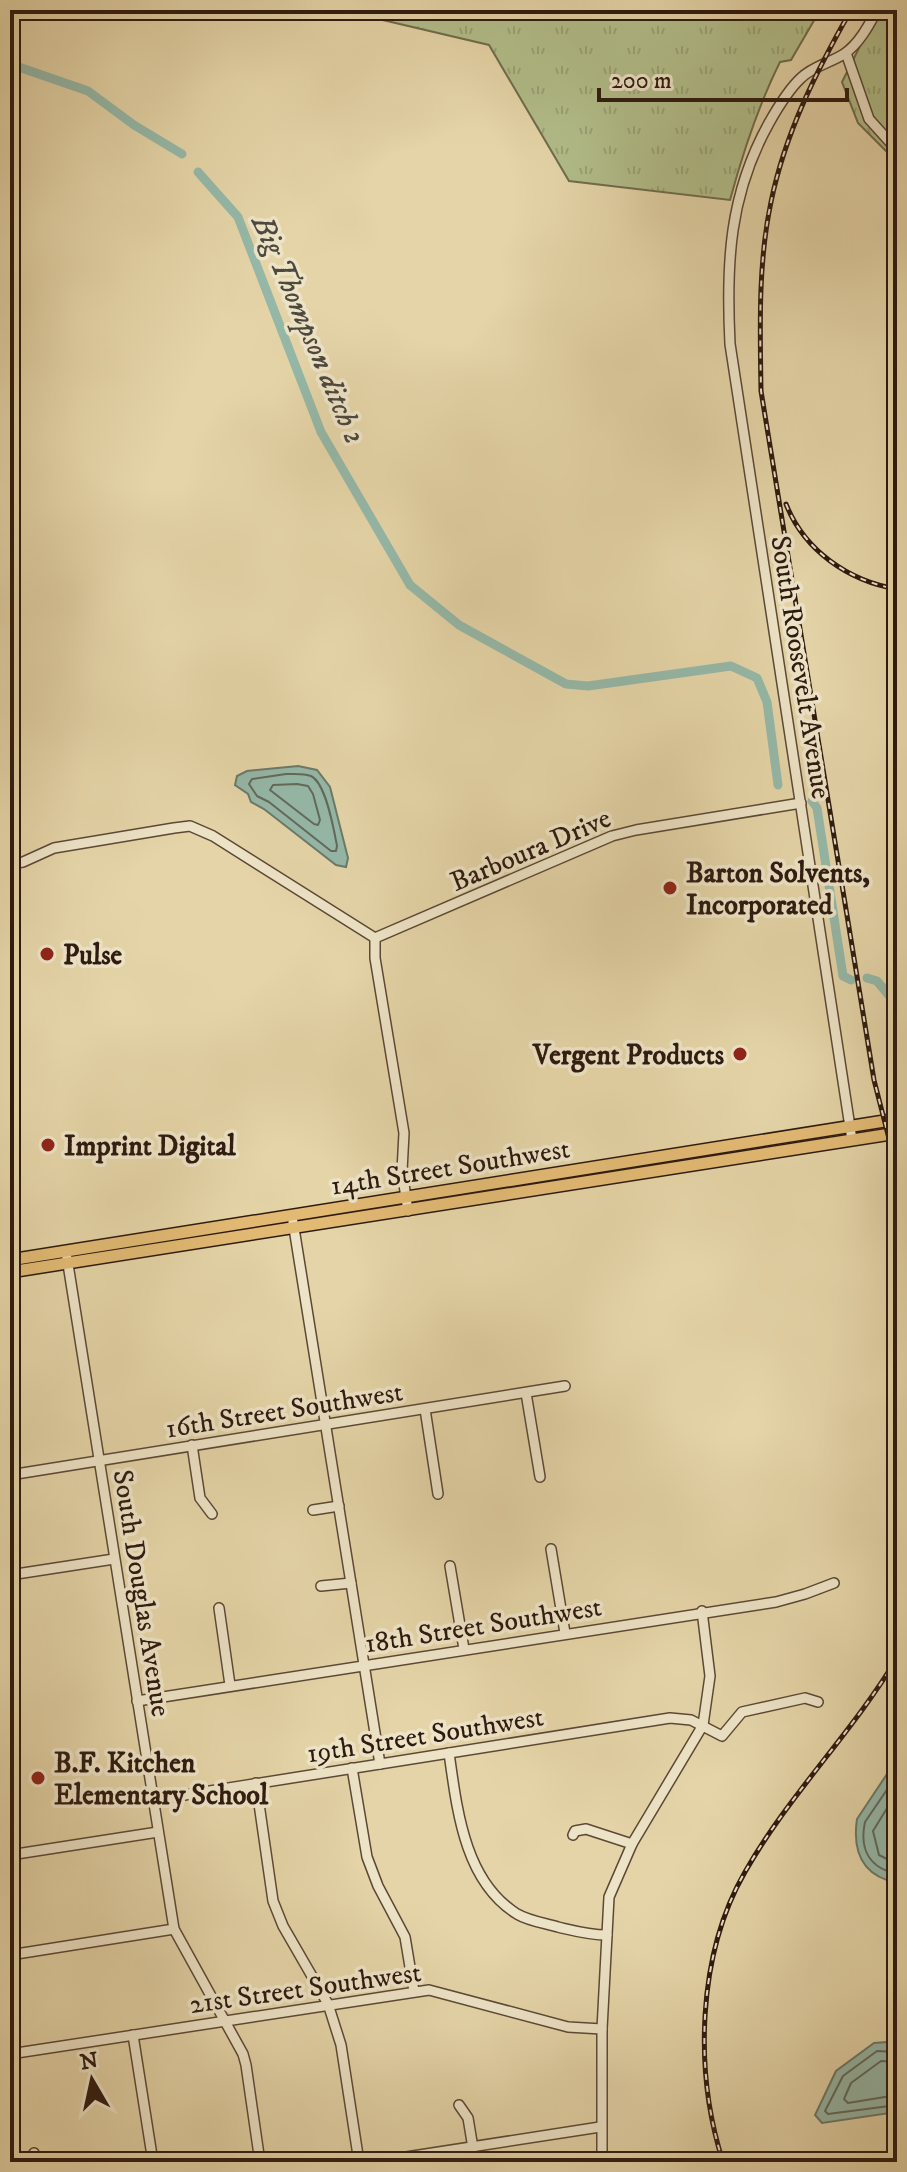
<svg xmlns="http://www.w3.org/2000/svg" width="907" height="2172" viewBox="0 0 907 2172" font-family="'IM FELL DW Pica',serif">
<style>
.park{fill:url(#park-tufts);stroke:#706c4c;stroke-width:2}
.water{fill:#95b8a8;stroke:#6c796b;stroke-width:2}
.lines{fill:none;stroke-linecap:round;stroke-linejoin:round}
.shore{stroke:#62695c;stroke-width:2}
.canal{stroke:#95b8a8;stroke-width:9}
.minor-casing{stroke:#5c4836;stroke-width:12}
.major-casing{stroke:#2e1a10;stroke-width:14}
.minor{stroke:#ede3c6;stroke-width:9}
.major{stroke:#e2ba74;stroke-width:11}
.rail-casing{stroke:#2e1a10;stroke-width:5}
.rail{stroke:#ede3c6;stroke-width:2;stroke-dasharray:6;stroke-linecap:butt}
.poi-dot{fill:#8f2418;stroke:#ede3c6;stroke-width:3}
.labels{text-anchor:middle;stroke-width:7;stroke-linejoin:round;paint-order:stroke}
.street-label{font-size:28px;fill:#2e1a10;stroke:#ede3c6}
.poi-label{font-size:28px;font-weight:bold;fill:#2e1a10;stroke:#ede3c6;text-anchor:start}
.water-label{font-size:30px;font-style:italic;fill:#4d493e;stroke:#ede3c6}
</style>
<defs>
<pattern id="park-tufts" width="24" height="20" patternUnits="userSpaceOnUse" patternTransform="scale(2)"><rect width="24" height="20" fill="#b1bd89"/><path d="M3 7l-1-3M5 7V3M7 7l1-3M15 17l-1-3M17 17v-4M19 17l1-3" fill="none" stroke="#99a275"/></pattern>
</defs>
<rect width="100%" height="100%" fill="#e4d4a7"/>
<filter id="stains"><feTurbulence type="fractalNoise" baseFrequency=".0025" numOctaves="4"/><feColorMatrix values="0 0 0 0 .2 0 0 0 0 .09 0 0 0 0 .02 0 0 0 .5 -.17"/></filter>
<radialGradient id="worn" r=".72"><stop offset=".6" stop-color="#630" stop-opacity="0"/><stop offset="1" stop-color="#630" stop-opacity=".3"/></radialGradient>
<g class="park">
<path d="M340,10H815L819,12L791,60L780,62C758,106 743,152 730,200L569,181L489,45Z"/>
<polygon points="878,10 897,10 897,162 858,123 842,82"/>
</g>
<g class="water">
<polygon points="298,766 317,770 330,787 348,858 346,867 336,865 264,809 251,802 248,794 235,785 237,776 247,771"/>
<path d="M897,1759V1883C863,1876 852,1853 857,1819Z"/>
<polygon points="887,2042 897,2045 897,2112 822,2123 815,2115 836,2071 874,2043"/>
</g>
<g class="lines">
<g class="shore">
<path d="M286,774C294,774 304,773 311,776C326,783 334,830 337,846L336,851H331L269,802L257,796L249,784L252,779Z"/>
<polygon points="297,784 308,786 313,794 320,820 318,825 314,824 270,790 273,785"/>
<path d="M897,1775L865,1822C859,1850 870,1868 897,1874"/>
<polyline points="897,1792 873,1831 879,1855 897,1864"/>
<polyline points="897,2052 877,2051 843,2076 825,2111 828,2114 897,2105"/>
<polyline points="897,2062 881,2061 851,2083 844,2099 848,2103 897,2095"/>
</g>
<g class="canal">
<polyline points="10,64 88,91 134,125 182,154"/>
<polyline points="198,172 238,217 321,432 410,585 459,625 566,684 588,686 731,666 757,678 767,702 778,785"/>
<polyline points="812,801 817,808 843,976 851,980"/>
<polyline points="867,978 877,981 897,1005"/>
</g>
<defs>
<g id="minor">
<polyline points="846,53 869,119 897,150"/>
<polyline points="10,864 23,862 54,848 174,828 190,826 213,836 375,938"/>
<polyline points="375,938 612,836 636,830 801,803"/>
<polyline points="375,938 375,958 404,1133 402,1171 408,1211"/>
<path d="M852,1140L730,344C726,263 729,195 769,123C778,107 788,90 801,78C813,66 830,63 844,54C859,44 869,25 877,10"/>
<polyline points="293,1222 380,1764"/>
<polyline points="67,1258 174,1929 243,2054 246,2065 260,2162"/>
<polyline points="526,1393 540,1477"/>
<polyline points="425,1409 438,1494"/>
<polyline points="192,1445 200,1498 212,1514"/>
<polyline points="10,1475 565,1386"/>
<polyline points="313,1510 339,1506"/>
<polyline points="551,1549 565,1633"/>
<polyline points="450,1566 464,1649"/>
<polyline points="10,1575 114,1559"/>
<polyline points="321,1586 351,1583"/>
<polyline points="219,1608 230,1685"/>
<polyline points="137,1701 776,1602 805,1594 834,1583"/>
<path d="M449,1753C457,1809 464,1881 517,1914C529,1921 544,1923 558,1927C575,1931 589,1935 607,1935"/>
<polyline points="352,1768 367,1857 378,1886 405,1937 414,1991"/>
<polyline points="256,1783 273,1901 283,1926 328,2004 341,2045 359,2162"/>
<polyline points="153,1800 670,1718 691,1720 722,1736 742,1712 805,1698 818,1702"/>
<polyline points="573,1835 575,1831 586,1829 632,1844"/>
<polyline points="10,1855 158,1832"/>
<polyline points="10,1955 174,1929"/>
<polyline points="133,2035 153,2162"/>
<polyline points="10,2054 429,1990 568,2027 602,2029"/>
<polyline points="459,2105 468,2118 473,2148"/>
<polyline points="34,2153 35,2162"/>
<polyline points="374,2162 600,2127"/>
<polyline points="602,2162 602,2029 609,1897 632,1844 703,1725 710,1676 702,1611"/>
</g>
<g id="major">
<polyline points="10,1260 897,1119"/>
<polyline points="10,1272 897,1133"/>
</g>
</defs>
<use href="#minor" class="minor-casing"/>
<use href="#major" class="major-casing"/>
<use href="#minor" class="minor"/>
<use href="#major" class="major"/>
<defs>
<g id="rail">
<path d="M851,10C817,70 785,133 771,202C758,263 760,328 761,391L874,1080L897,1170"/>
<path d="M786,504C804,550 848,581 897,589"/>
<path d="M723,2162C694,2072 697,1955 745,1872C788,1796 852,1733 897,1658"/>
</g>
</defs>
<use href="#rail" class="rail-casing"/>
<use href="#rail" class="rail"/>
</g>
<g class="poi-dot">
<circle cx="670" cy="888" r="8"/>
<circle cx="47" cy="954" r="8"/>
<circle cx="740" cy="1054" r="8"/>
<circle cx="48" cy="1145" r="8"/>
<circle cx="38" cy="1778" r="8"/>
</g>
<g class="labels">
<g class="street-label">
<text transform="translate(802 667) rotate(81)" y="10">South Roosevelt Avenue</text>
<text transform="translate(530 849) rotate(-23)" y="10">Barboura Drive</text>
<text transform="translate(450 1166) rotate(-9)" y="10">14th Street Southwest</text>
<text transform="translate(284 1409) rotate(-9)" y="10">16th Street Southwest</text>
<text transform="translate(143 1593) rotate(81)" y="10">South Douglas Avenue</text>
<text transform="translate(483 1624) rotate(-9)" y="10">18th Street Southwest</text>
<text transform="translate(425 1734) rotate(-9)" y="10">19th Street Southwest</text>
<text transform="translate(305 1987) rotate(-8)" y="10">21st Street Southwest</text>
</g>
<g class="poi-label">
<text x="686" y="882">Barton Solvents,<tspan x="686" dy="32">Incorporated</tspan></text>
<text x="63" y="964">Pulse</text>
<text x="724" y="1064" text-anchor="end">Vergent Products</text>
<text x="64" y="1155">Imprint Digital</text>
<text x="54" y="1772">B.F. Kitchen<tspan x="54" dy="32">Elementary School</tspan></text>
</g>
<g class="water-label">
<text transform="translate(309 329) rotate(67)" y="10">Big Thompson ditch 2</text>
</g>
</g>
<rect width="907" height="2172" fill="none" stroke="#e4d4a7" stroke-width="40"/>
<rect x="12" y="12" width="883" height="2148" fill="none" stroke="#2e1a10" stroke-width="4"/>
<rect x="20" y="20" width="867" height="2132" fill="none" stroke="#2e1a10" stroke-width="2"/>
<g transform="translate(92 2080) rotate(351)" stroke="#ede3c6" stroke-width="6" paint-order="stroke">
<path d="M0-6L14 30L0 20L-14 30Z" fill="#2e1a10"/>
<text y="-12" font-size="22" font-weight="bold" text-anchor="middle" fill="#2e1a10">N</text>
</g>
<path d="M599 88v12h248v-12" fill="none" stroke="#2e1a10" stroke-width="4"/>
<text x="611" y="88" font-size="24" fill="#2e1a10" stroke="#ede3c6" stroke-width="6" paint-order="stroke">200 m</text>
<rect width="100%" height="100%" filter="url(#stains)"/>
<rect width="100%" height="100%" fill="url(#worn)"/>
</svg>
